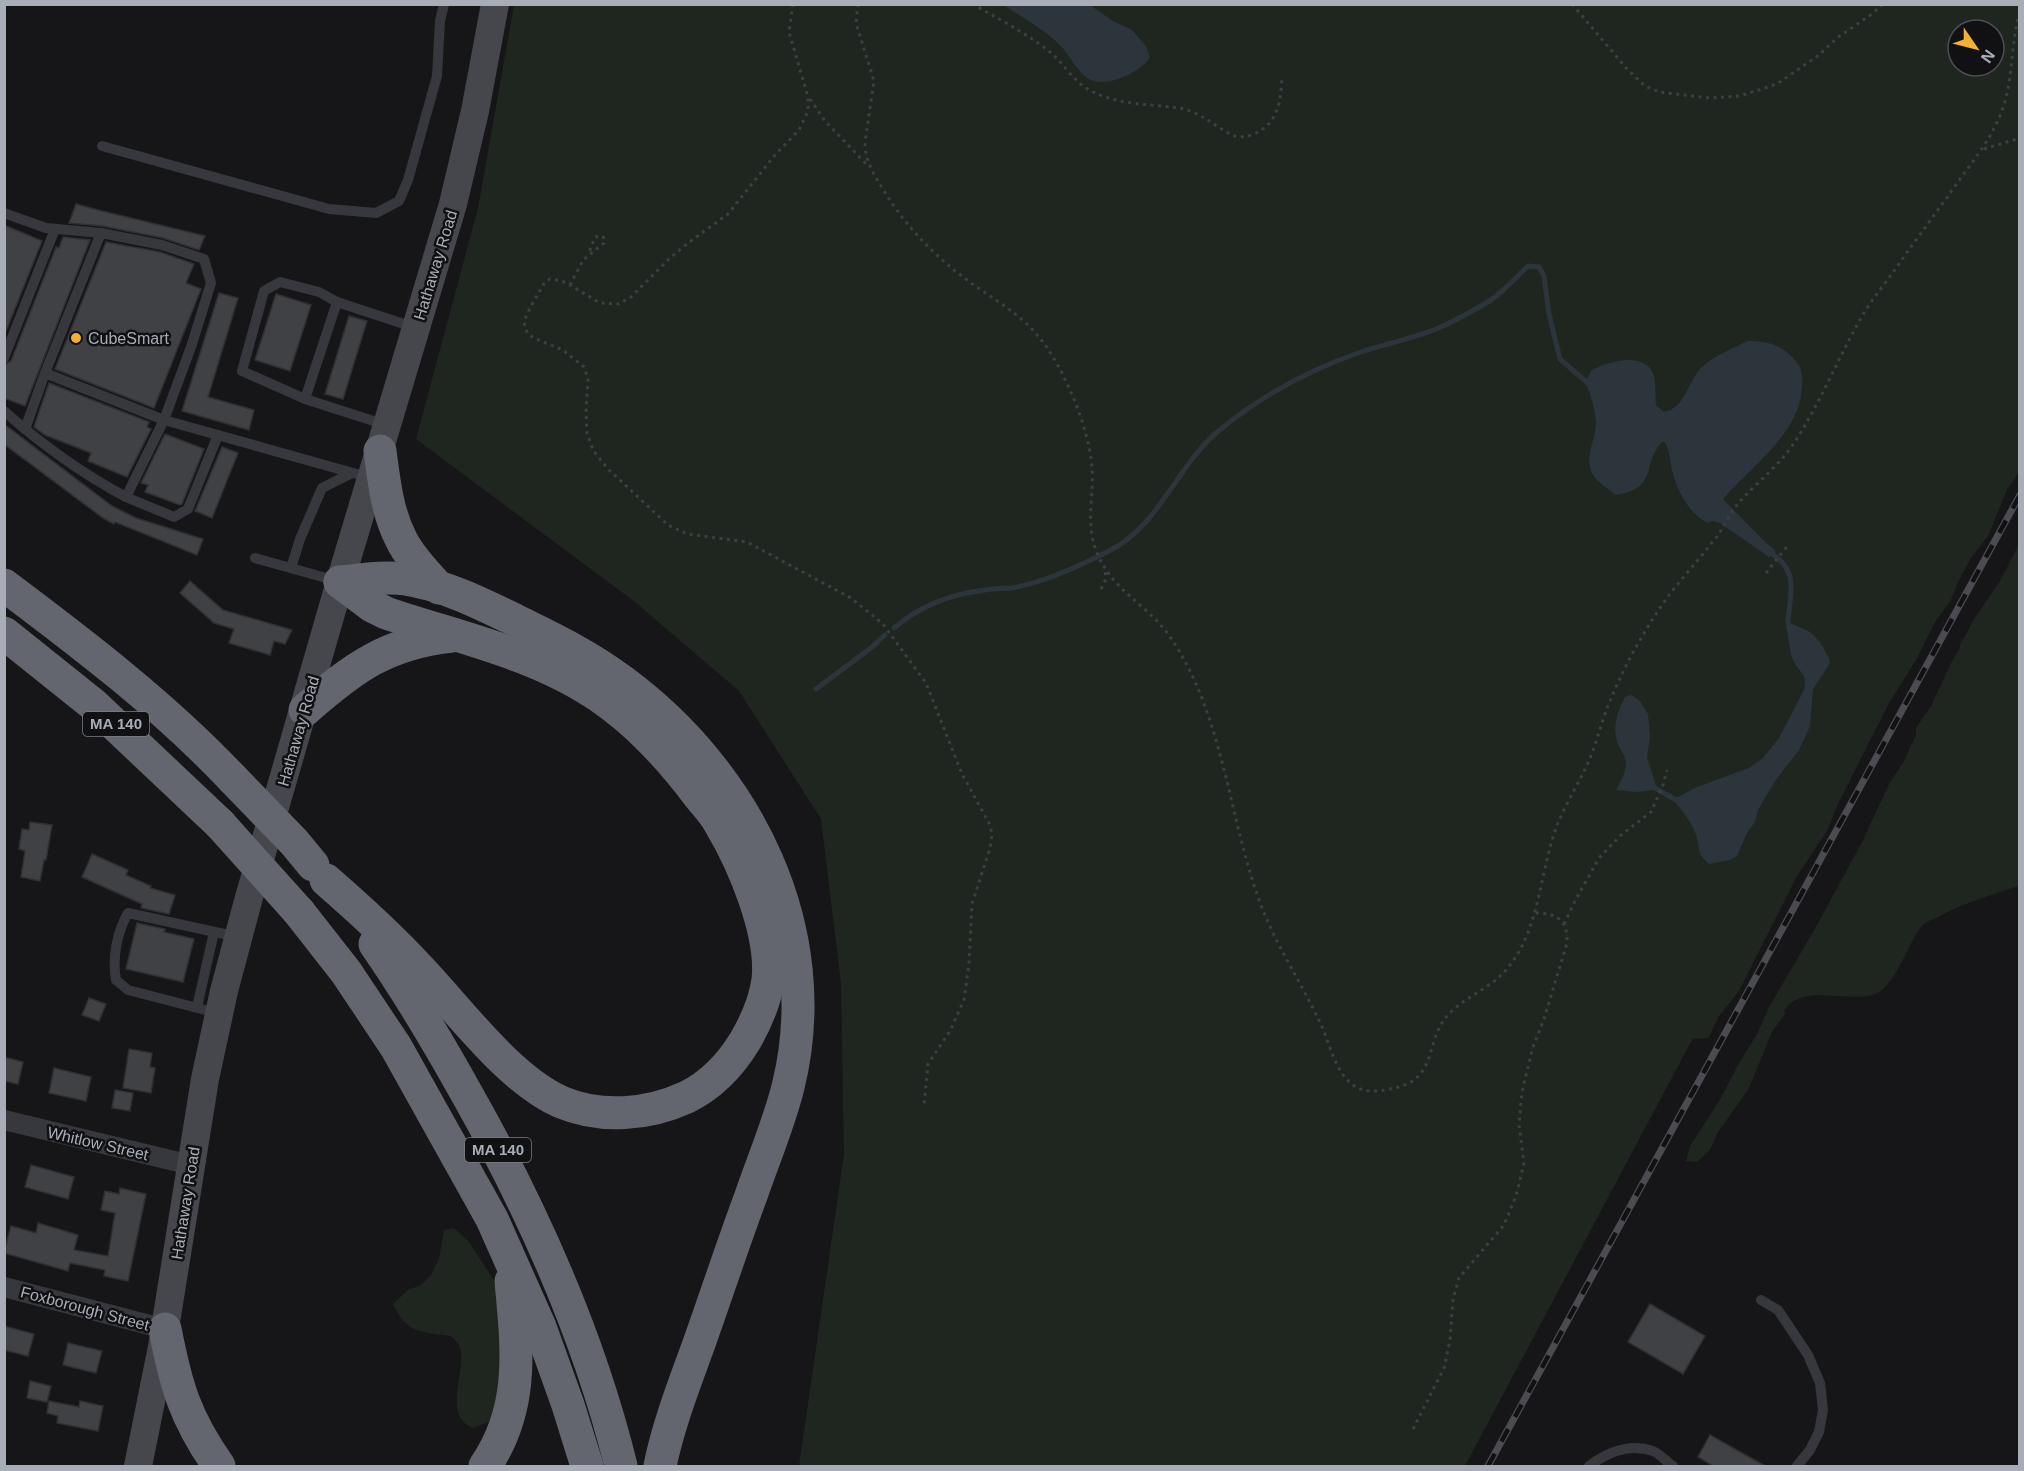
<svg xmlns="http://www.w3.org/2000/svg" width="2024" height="1471" viewBox="0 0 2024 1471" font-family="Helvetica,sans-serif">
<style>
.green{fill:#1e261f;fill-rule:evenodd}
.water{fill:#2c353c}
.lines{fill:none;stroke-linecap:round;stroke-linejoin:round}
.stream{stroke:#2c353c;stroke-width:5}
.building{fill:#404145;stroke:#303034;stroke-width:1.5}
.path{stroke:#3d3f44;stroke-width:3;stroke-dasharray:3 4.5;stroke-linecap:butt}
.service{stroke:#37383d;stroke-width:10}
.minor{stroke:#37383d;stroke-width:20}
.secondary{stroke:#45474d;stroke-width:28}
.motorway{stroke:#63666e;stroke-width:33}
.rail-casing{stroke:#4a4c52;stroke-width:7}
.rail{stroke:#111113;stroke-width:4.5;stroke-dasharray:14;stroke-linecap:butt}
.motorway-bridge{stroke:#63666e;stroke-width:33}
.poi-dot{fill:#f2b134;stroke:#111113;stroke-width:2}
.labels{text-anchor:middle;stroke-width:5;stroke-linejoin:round;paint-order:stroke}
.shield{fill:#111113;stroke:#7b7e86;stroke-width:1.5}
.shield-label{font-size:15px;font-weight:bold;fill:#a8adb8}
.street-label{font-size:16px;fill:#a8adb8;stroke:#111113}
.poi-label{font-size:16px;fill:#a8adb8;stroke:#111113;text-anchor:start}
</style>
<rect width="100%" height="100%" fill="#161618"/>
<g class="green">
<path d="M514,5H2019V472L2007,490L1988,536L1971,558L1958,582L1951,600L1935,622L1916,660L1888,705L1838,804L1827,831L1797,876L1739,991L1719,1016L1709,1037L1703,1039L1693,1038L1465,1466H799L844,1154L841,984L821,819L739,691L635,602L416,439L478,208ZM1958,30H1994V66H1958Z"/>
<path d="M2019,544V886C1991,895 1963,903 1938,917C1933,919 1925,922 1922,926C1908,942 1897,985 1875,994C1847,1004 1802,982 1784,1011L1785,1014L1772,1032L1748,1090L1718,1132L1710,1150L1697,1162L1686,1161L1690,1146L1721,1098L1739,1063L1757,1034L1769,1007L1817,925L1862,842L1890,782L1903,763L1916,735V728L1931,706L1951,663L1960,648V645L1974,619L2000,581Z"/>
<path d="M454,1228L469,1242L493,1279L505,1326L507,1371L493,1417L488,1422L473,1428C441,1415 467,1371 460,1348C459,1343 454,1339 451,1336C422,1332 407,1334 393,1304L408,1290L421,1285L431,1275L439,1259L444,1230Z"/>
</g>
<g class="water">
<path d="M1003,5H1090L1113,21L1132,30L1146,46L1150,57C1142,72 1105,89 1089,79C1076,71 1070,55 1059,44C1043,29 1021,16 1003,5Z"/>
<path d="M1747,341C1766,341 1781,344 1793,358C1802,367 1803,376 1802,388C1799,435 1751,466 1723,499L1764,541L1775,550L1774,555L1769,557L1720,523L1712,521L1708,523C1690,515 1678,492 1673,474C1670,463 1670,452 1665,442H1662C1641,465 1659,488 1616,495C1609,489 1596,482 1592,473C1584,457 1596,439 1596,423C1595,409 1591,394 1585,382L1592,370C1607,362 1636,353 1650,368C1657,376 1655,395 1656,405L1664,412C1686,408 1688,380 1702,367C1713,356 1733,349 1747,341Z"/>
<path d="M1788,622L1810,632L1820,642L1829,658L1830,663L1813,689L1810,726L1799,750L1775,781L1758,810L1755,822L1747,833L1737,856L1730,860L1709,864C1695,851 1701,850 1696,835C1692,822 1683,812 1675,802L1676,798L1697,787L1749,768L1763,758L1779,738L1804,690C1808,672 1799,674 1793,660C1789,650 1789,637 1786,626Z"/>
<path d="M1631,695L1640,701L1648,714L1650,736L1647,758L1656,785L1654,790L1637,792L1616,790C1620,782 1626,773 1626,764C1626,757 1622,752 1619,746C1611,729 1617,713 1625,697Z"/>
</g>
<g class="lines">
<g class="stream">
<path d="M1770,552C1800,572 1790,592 1788,622"/>
<path d="M894,628C920,606 951,594 985,590C994,588 1003,589 1012,588C1045,582 1080,566 1109,551C1161,525 1178,462 1222,428C1263,395 1311,369 1361,352C1388,343 1417,338 1443,326C1459,319 1476,309 1491,300C1504,291 1516,277 1528,266L1539,267L1544,276L1549,314L1560,359L1590,385"/>
<polyline points="816,689 871,648 885,635"/>
<polyline points="1655,788 1676,800"/>
</g>
</g>
<g class="building">
<polygon points="76,204 98,210 205,236 199,250 163,238 102,226 69,223"/>
<polygon points="4,225 42,241 4,336"/>
<polygon points="63,237 90,240 25,406 4,398 4,365 11,361 56,247 59,248"/>
<polygon points="106,242 160,252 194,264 186,283 201,289 154,408 55,369"/>
<polygon points="219,293 238,298 208,397 254,410 249,430 182,411"/>
<polygon points="276,294 311,305 290,371 255,360"/>
<polygon points="349,316 367,321 343,399 325,394"/>
<polygon points="49,383 149,422 147,427 151,429 127,477 88,461 91,453 45,435 34,427"/>
<polygon points="4,424 112,506 136,518 203,539 197,555 115,522 114,524 103,518 4,444"/>
<polygon points="165,434 204,449 182,504 180,505 145,492 148,485 141,483"/>
<polygon points="222,447 238,453 212,518 195,511"/>
<polygon points="190,581 223,610 292,630 285,644 274,641 270,655 229,643 234,629 214,623 180,593"/>
<polygon points="30,822 52,825 46,860 44,860 40,881 21,877 25,851 19,849 22,829 29,830"/>
<polygon points="92,854 128,870 126,875 151,886 150,888 175,895 169,914 141,908 142,904 82,877"/>
<polygon points="137,923 165,929 164,932 194,939 183,982 126,969"/>
<polygon points="89,998 106,1004 99,1021 82,1015"/>
<polygon points="129,1049 152,1053 150,1067 155,1068 151,1093 123,1088"/>
<polygon points="4,1057 23,1062 18,1084 4,1081"/>
<polygon points="54,1068 91,1077 86,1101 49,1093"/>
<polygon points="115,1090 133,1093 130,1111 112,1108"/>
<polygon points="31,1165 74,1177 68,1199 25,1187"/>
<polygon points="120,1188 146,1194 128,1281 104,1276 105,1270 70,1263 68,1271 4,1253 11,1226 36,1233 38,1223 78,1235 74,1250 108,1256 115,1213 101,1210 105,1191 119,1194"/>
<polygon points="1650,1304 1705,1336 1683,1374 1628,1342"/>
<polygon points="4,1326 34,1334 28,1356 4,1350"/>
<polygon points="68,1343 102,1351 96,1373 63,1365"/>
<polygon points="30,1381 51,1386 47,1402 27,1398"/>
<polygon points="49,1401 79,1407 80,1401 103,1406 98,1431 57,1423 58,1416 47,1413"/>
<polygon points="1710,1435 1767,1467 1715,1467 1698,1457"/>
</g>
<g class="lines">
<g class="path">
<polyline points="793,4 789,32 808,97 808,111 799,130 775,155 728,214 688,243 669,259 631,297 619,304 600,303 570,285 562,281 550,279 545,282 531,306 524,321 525,328 528,334 534,338 563,350 584,367 588,379 586,412 587,433 593,450 607,468 668,525 687,534 747,542 851,598 883,624 926,683 962,774 990,825 992,835 990,848 972,904 969,963 964,1000 950,1031 928,1064 924,1105"/>
<path d="M858,4L856,23L874,81L865,142C865,160 872,171 881,186C905,226 934,256 971,283C994,299 1020,314 1038,336C1063,365 1090,429 1092,469C1094,497 1085,525 1097,553C1112,590 1146,604 1168,634C1223,712 1227,809 1258,897C1274,943 1302,983 1322,1027C1331,1047 1337,1078 1358,1088C1369,1093 1383,1091 1394,1088C1439,1079 1424,1041 1448,1015C1464,997 1490,989 1506,970C1541,930 1539,871 1558,823C1567,801 1581,780 1590,758C1598,739 1602,719 1610,701C1625,664 1646,627 1669,595C1684,576 1700,558 1715,539C1725,526 1731,510 1742,499C1759,481 1778,466 1792,446C1819,406 1837,360 1861,318C1871,300 1885,284 1896,268C1917,238 1939,209 1960,179C1974,160 1989,141 1999,118C2015,81 2009,48 2020,12"/>
<path d="M972,4C999,19 1026,33 1050,52C1063,63 1072,79 1086,88C1113,105 1149,104 1179,108C1201,112 1214,126 1232,135C1239,138 1247,137 1254,134C1279,123 1281,100 1282,76"/>
<polyline points="1572,4 1627,69 1645,86 1659,92 1710,98 1740,96 1777,84 1819,55 1837,38 1872,14 1883,4"/>
<polyline points="810,99 825,121 868,166"/>
<polyline points="1984,149 2020,138"/>
<polyline points="570,285 583,260 604,243 605,239 602,236 595,237 588,255"/>
<polyline points="1766,573 1789,544"/>
<polyline points="1101,589 1106,579 1105,569"/>
<polyline points="1564,924 1576,899 1599,858 1621,835 1651,812 1663,785 1667,770"/>
<path d="M1413,1429L1444,1368L1450,1340L1453,1299L1459,1278L1504,1225L1516,1196L1524,1163L1519,1125L1522,1092L1533,1047L1544,1019L1567,943C1568,920 1557,913 1535,913"/>
</g>
<g class="service">
<polyline points="102,146 329,209 376,213 399,201 408,180 437,76 440,21 444,4"/>
<path d="M4,213L46,228L101,233L162,245L204,259L211,283L191,347L164,420L126,497C83,474 41,444 4,411"/>
<polyline points="101,233 45,373 164,420 371,478"/>
<polyline points="4,358 55,229"/>
<polyline points="305,399 242,371 264,291 280,282 319,292 337,302"/>
<polyline points="386,425 305,399 337,302 416,328"/>
<polyline points="25,429 45,373"/>
<polyline points="126,497 174,517 188,509 218,435"/>
<polyline points="255,558 337,581"/>
<polyline points="291,568 300,539 322,488 352,473"/>
<polyline points="197,1007 214,932"/>
<path d="M217,1013L128,990L116,980C112,958 117,932 128,913L238,937"/>
<polyline points="1761,1300 1778,1310 1808,1355 1820,1383 1823,1410 1819,1432 1810,1450 1797,1466"/>
<path d="M1589,1466C1608,1452 1629,1443 1653,1451C1660,1454 1667,1462 1673,1466"/>
</g>
<g class="minor">
<polyline points="4,1120 191,1165"/>
<polyline points="4,1287 165,1329"/>
</g>
<polyline class="secondary" points="138,1466 162,1347 205,1079 224,991 248,901 340,582 453,204 475,111 495,4"/>
<g class="motorway">
<path d="M380,451C384,481 387,512 401,539C410,558 426,573 439,588"/>
<path d="M340,582C361,580 384,576 405,579C444,585 480,603 515,620C552,638 589,656 622,681C748,774 827,930 788,1087C779,1123 764,1158 752,1193C734,1241 718,1290 701,1338C686,1380 669,1422 660,1466"/>
<path d="M4,585C84,645 164,706 233,779"/>
<polyline points="4,633 94,705 220,824"/>
<path d="M305,710C353,668 386,643 452,636"/>
<path d="M326,880C357,907 388,935 416,965C457,1007 507,1078 561,1102C601,1119 648,1115 687,1097C711,1085 731,1064 745,1041C756,1022 765,1002 768,980C773,934 744,864 720,824C715,814 706,805 699,796C674,763 647,732 614,707C547,655 465,640 386,613L372,606L340,582"/>
<polyline points="299,912 346,972 396,1047 492,1219 540,1327 568,1405 587,1466"/>
<path d="M375,944C409,993 439,1044 468,1096C534,1213 589,1336 621,1466"/>
<path d="M165,1329C176,1386 185,1418 219,1466"/>
<path d="M485,1466C525,1408 517,1347 511,1281"/>
</g>
<defs>
<polyline id="rail" points="1488,1466 2020,495"/>
</defs>
<use href="#rail" class="rail-casing"/>
<use href="#rail" class="rail"/>
<g class="motorway-bridge">
<polyline points="233,779 294,842 313,865"/>
<polyline points="220,824 299,912"/>
</g>
</g>
<circle class="poi-dot" cx="76" cy="338" r="6"/>
<g class="labels">
<g class="shield">
<rect x="83" y="712" width="66" height="24" rx="4.5"/>
<rect x="465" y="1138" width="66" height="24" rx="4.5"/>
</g>
<g class="shield-label">
<text x="116" y="729">MA 140</text>
<text x="498" y="1155">MA 140</text>
</g>
<g class="street-label">
<text transform="translate(435 265) rotate(-73)" y="6">Hathaway Road</text>
<text transform="translate(298 731) rotate(-74)" y="6">Hathaway Road</text>
<text transform="translate(98 1143) rotate(13)" y="6">Whitlow Street</text>
<text transform="translate(185 1203) rotate(-81)" y="6">Hathaway Road</text>
<text transform="translate(85 1308) rotate(15)" y="6">Foxborough Street</text>
</g>
<g class="poi-label">
<text x="88" y="344">CubeSmart</text>
</g>
</g>
<rect width="2024" height="1471" fill="none" stroke="#a8adb8" stroke-width="12"/>
<g transform="translate(1976 48) rotate(125)"><circle r="28" fill="#111113" stroke="#4d4f55" stroke-width="1.5"/>
<path d="M0-4.5L10 22L0 15L-10 22Z" fill="#f2b134"/>
<text y="-9" font-size="16" font-weight="bold" text-anchor="middle" fill="#a8adb8">N</text>
</g>
</svg>
